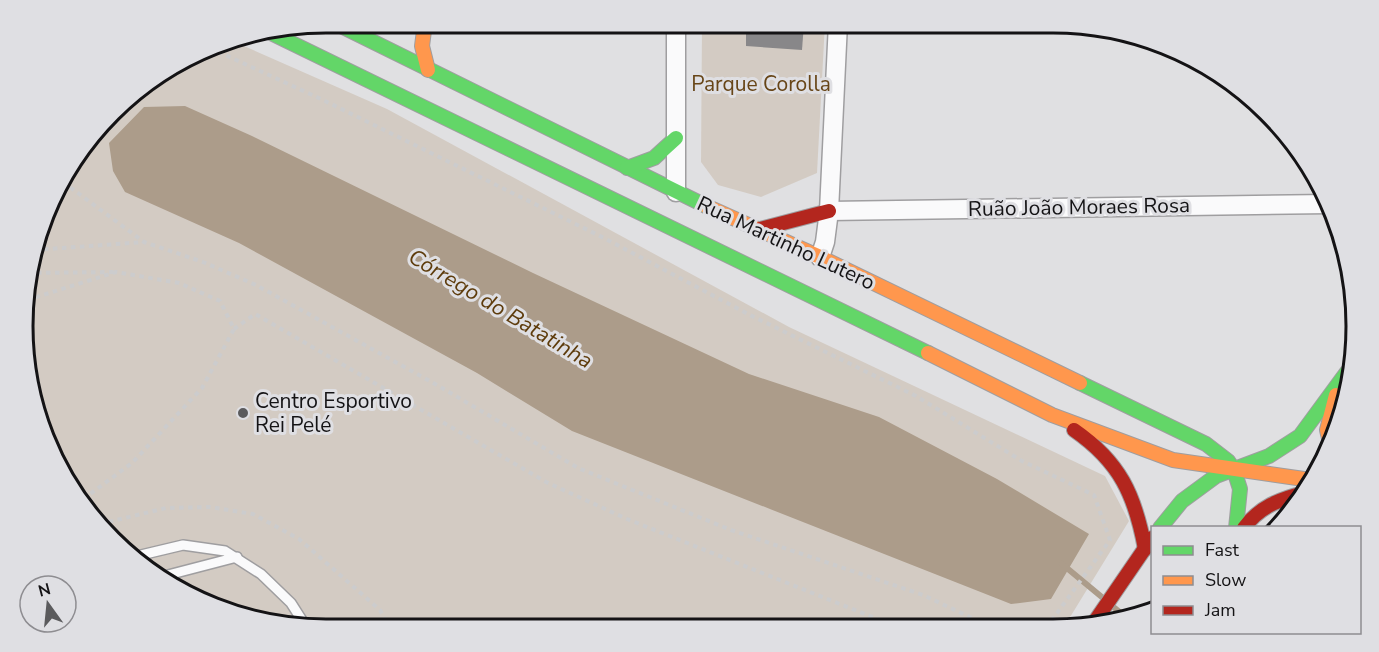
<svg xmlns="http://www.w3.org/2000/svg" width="1379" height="652" viewBox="0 0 1379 652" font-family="'Nunito Sans',sans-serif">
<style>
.green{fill:#d3cbc3}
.water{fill:#ac9c8a}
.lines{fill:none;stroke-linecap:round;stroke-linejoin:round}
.stream{stroke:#ac9c8a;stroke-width:6}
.building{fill:#888789}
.lane-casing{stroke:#9f9ea0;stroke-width:12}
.street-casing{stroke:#9f9ea0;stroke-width:21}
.fast-casing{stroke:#9f9ea0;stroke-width:16}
.slow-casing{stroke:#9f9ea0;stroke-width:16}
.jam-casing{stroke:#9f9ea0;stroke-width:16}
.path{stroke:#cccccd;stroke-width:4;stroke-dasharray:4.5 4.5;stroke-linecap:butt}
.lane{stroke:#fafafb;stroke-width:9}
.street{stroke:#fafafb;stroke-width:18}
.fast{stroke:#63d668;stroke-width:14}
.slow{stroke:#ff974d;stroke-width:14}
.jam{stroke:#b3261e;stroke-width:14}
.poi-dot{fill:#5b5b5d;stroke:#dfdfe3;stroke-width:2}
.labels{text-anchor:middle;stroke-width:6;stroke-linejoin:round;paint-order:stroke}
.park-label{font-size:21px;fill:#674517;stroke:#dfdfe3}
.street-label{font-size:21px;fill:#141315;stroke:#dfdfe3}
.poi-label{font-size:21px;fill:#141315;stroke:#dfdfe3;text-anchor:start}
.water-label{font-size:22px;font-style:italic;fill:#5e3c0c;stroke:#dfdfe3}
.rim{fill:none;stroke:#141315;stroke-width:3}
</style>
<rect width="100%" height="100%" fill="#e0e0e2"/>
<g class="green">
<polygon points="702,23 825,23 817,173 761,197 718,185 701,162"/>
<polygon points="228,39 387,109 789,327 1105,476 1129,521 1064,627 326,629 210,606 112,541 54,461 25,365 28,266 73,158 141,85"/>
</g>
<polygon class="water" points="185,106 252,136 533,273 749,374 879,417 997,479 1089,534 1051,599 1011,604 572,431 477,373 239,243 125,192 113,171 109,143 144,107"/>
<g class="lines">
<g class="stream">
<polyline points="1062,564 1103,598"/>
<polyline points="1111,605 1127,618"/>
</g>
</g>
<polygon class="building" points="746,23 804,23 802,50 746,46"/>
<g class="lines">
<defs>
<g id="lane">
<polyline points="136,557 141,555 183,545 225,551 261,574 291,603 305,625"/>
<polyline points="164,576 237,557"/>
</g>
<g id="street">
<polyline points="676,192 676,23"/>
<polyline points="829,211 1329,204"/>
<polyline points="820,257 825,242 829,211 838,23"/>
</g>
<g id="fast">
<polyline points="335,23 706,206"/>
<polyline points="269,32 928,353"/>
<polyline points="627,168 654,158 676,138"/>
<polyline points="1080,383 1206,444 1228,461 1234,470 1240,489 1236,528"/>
<polyline points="1160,528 1182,501 1216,476 1269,456 1300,436 1347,372"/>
</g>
<g id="slow">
<polyline points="425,23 422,46 428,70"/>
<polyline points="706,206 820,257 1080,383"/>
<polyline points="928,353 1052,415 1173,460 1311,480"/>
<polyline points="1331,447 1327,430 1336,395"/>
</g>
<g id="jam">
<polyline points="760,229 829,211"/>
<path d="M1074,430C1120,462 1135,495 1145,549"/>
<path d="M1244,528C1259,507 1280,499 1304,493"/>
<polyline points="1091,627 1152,538"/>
</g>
</defs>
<use href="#lane" class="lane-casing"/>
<use href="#street" class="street-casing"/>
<use href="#fast" class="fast-casing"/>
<use href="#slow" class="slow-casing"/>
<use href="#jam" class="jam-casing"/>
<g class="path">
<polyline points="210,48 321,99 604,238 748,314 916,396 1022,461 1094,495 1110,540 1047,627"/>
<polyline points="63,182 144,242 203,262 256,285 437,385 578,468 731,530 923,595 991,627"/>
<polyline points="35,250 144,242"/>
<polyline points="28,273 113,272"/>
<polyline points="27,300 116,272 179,283 220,301 234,329 202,388 132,463 82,500"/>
<polyline points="234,329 255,314 546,482 627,519 900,628"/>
<polyline points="100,524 166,508 210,507 253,514 299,539 380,610 390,629"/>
</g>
<use href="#lane" class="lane"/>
<use href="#street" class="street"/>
<use href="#fast" class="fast"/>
<use href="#slow" class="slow"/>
<use href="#jam" class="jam"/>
</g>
<circle class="poi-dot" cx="243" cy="413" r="6"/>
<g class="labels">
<g class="park-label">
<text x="761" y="91">Parque Corolla</text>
</g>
<g class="street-label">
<text transform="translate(1079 207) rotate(-1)" y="7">Ruão João Moraes Rosa</text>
<text transform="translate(786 243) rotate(25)" y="7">Rua Martinho Lutero</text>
</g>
<g class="poi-label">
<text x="255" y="408">Centro Esportivo<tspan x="255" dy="24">Rei Pelé</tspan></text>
</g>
<g class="water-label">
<text transform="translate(501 308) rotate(31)" y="8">Córrego do Batatinha</text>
</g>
</g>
<path d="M0 0H1379V652H0ZM326 33H1053A293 293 0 0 1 1346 326V326A293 293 0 0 1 1053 619H326A293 293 0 0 1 33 326V326A293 293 0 0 1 326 33Z" fill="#dfdfe3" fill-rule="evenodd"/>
<path class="rim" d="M326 33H1053A293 293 0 0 1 1346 326V326A293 293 0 0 1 1053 619H326A293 293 0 0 1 33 326V326A293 293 0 0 1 326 33Z"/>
<rect x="1151" y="526" width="210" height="108" fill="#dfdfe3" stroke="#8e8d91" stroke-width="1.5"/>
<rect x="1163" y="546" width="30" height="9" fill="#63d668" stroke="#8e8d91" stroke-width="1.5"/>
<text x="1205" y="556" font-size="18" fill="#141315">Fast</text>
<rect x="1163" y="576" width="30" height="9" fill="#ff974d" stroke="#8e8d91" stroke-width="1.5"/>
<text x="1205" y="586" font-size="18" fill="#141315">Slow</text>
<rect x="1163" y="606" width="30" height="9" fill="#b3261e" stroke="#8e8d91" stroke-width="1.5"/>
<text x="1205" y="616" font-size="18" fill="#141315">Jam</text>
<g transform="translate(48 604) rotate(345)"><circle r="28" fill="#dfdfe3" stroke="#8e8d91" stroke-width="1.5"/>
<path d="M0-4.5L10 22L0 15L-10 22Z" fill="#5b5b5d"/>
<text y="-9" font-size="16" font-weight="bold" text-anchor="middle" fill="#141315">N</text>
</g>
</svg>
